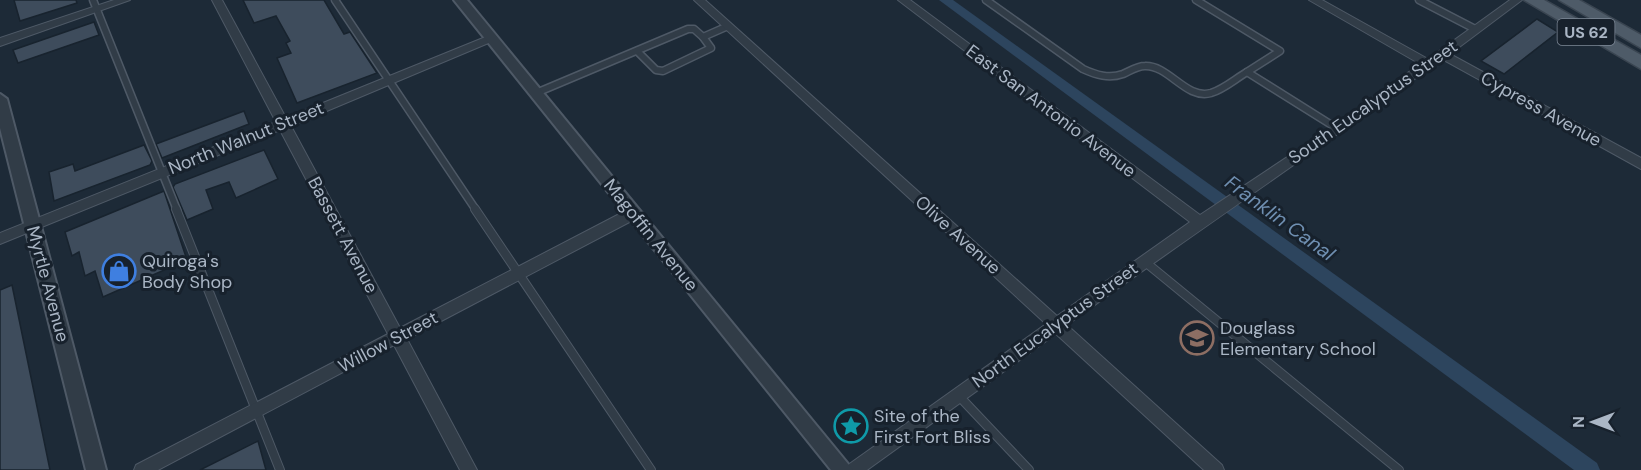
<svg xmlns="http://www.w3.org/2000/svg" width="1641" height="470" viewBox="0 0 1641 470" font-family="'DM Sans',sans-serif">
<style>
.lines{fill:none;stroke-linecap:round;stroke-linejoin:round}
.canal{fill:#2d455e;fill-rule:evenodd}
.building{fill:#3e4c5c;stroke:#18232e;stroke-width:1.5}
.service-far1-casing{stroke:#4e5966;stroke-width:9}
.service-casing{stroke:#4e5966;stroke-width:10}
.minor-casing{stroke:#4e5966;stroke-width:2}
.tertiary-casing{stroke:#4e5966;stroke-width:4}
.primary-casing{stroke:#3a4551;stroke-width:3}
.service-far1{stroke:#313c47;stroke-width:6}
.service{stroke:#313c47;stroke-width:8}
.minor{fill:#313c47;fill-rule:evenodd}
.tertiary{fill:#313c47;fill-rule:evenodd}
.primary{fill:#4e5b68;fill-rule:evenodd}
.labels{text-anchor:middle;stroke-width:6;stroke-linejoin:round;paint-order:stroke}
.shield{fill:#17212c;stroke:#7e8997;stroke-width:1.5}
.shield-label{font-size:16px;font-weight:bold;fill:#aab6c5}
.street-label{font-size:18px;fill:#aab6c5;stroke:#17212c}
.poi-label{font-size:18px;fill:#aab6c5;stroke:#17212c;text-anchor:start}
.water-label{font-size:20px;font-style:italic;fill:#6f8fb1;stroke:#17212c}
</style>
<rect width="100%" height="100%" fill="#1d2a37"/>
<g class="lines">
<polygon class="canal" points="939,0 953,0 1597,463 1600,470 1574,470"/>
</g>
<g class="building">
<polygon points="14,0 76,0 77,3 20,21"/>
<polygon points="243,0 324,0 344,34 350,32 377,73 297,103 277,58 291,53 286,43 290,41 276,16 254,23"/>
<polygon points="1537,19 1558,32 1504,74 1481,61"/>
<polygon points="94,22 99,35 18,63 13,50"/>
<polygon points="244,111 249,124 162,158 156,144"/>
<polygon points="144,145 152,161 150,165 54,201 49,172 73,164 75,171"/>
<polygon points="264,150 278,179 236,198 229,182 206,190 213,209 187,220 173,187 175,184"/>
<polygon points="164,191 187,260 103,297 95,271 85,276 79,252 72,256 65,232"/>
<polygon points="12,285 50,470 0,470 0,290"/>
<polygon points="258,441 266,470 200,470"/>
</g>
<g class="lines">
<defs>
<g id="service-far1">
<polyline points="93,0 177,210"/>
<polyline points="335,0 476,210"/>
<path d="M986,0L1083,69C1096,75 1109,79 1123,74C1130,71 1137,66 1145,66C1169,65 1186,100 1211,93C1224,89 1235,79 1247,72"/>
<polyline points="1196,0 1280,51 1247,72 1338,129"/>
<polyline points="1419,0 1475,29"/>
<polyline points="637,51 656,70 663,71 711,48 703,37"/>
<polyline points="536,93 688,29 694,29 703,37 728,26"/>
</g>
<g id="service">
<polyline points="176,209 280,470"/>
<polyline points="475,209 651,470"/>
<polyline points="1144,261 1399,470"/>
<polyline points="958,395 1029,470"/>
</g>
<g id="minor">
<polygon points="114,0 130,0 0,46 0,38"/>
<polygon points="212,0 222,0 286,118 488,36 496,36 498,39 291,126 400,328 629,209 639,209 641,213 639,217 407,339 477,470 460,470 394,345 158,470 134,470 136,465 388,334 280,130 0,244 0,233 276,122"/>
<path d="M694,0H705L1057,316L1190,222L898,0H910L1200,215L1334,126L1420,64L1309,0H1322L1428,59L1510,0H1522L1450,54L1641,158V169L1442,59C1318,150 1191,235 1067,325L1222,465L1224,470H1204L1056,334L867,470H846L848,465L1046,324Z"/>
</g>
<g id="tertiary">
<polygon points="454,0 467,0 853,470 831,470"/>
<polygon points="0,94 7,99 106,470 86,470 0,128"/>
</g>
<g id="primary">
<polygon points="1524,0 1544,0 1641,55 1641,69"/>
<polygon points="1559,0 1579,0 1641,35 1641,48"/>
</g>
</defs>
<use href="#service-far1" class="service-far1-casing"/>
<use href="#service" class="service-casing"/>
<use href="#minor" class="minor-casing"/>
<use href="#tertiary" class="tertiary-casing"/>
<use href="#primary" class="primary-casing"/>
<use href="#service-far1" class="service-far1"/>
<use href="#service" class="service"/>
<use href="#minor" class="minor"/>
<use href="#tertiary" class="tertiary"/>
<use href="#primary" class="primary"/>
</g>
<defs>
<symbol id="shop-ring" viewBox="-11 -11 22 22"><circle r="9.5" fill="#17212c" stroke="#3f7fe0" stroke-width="1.5"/><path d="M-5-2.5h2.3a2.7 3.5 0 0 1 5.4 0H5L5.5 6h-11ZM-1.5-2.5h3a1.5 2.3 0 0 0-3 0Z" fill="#3f7fe0"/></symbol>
<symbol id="school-ring" viewBox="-11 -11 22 22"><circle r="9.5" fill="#17212c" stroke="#8d6e63" stroke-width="1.5"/><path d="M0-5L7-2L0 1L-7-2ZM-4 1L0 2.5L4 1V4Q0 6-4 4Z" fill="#8d6e63"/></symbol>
<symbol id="sight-ring" viewBox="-11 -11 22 22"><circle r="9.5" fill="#17212c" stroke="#0f9aa8" stroke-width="1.5"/><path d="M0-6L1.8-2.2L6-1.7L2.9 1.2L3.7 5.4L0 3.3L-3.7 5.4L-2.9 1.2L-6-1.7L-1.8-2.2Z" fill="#0f9aa8"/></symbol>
</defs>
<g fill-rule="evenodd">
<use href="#shop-ring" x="100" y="252" width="38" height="38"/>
<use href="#school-ring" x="1178" y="319" width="38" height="38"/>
<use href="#sight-ring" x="832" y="407" width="38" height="38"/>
</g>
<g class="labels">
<rect class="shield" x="1557.5" y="19" width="57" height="26" rx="4.5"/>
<g class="shield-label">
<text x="1586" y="38">US 62</text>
</g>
<g class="street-label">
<text transform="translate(1373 102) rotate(-35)" y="6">South Eucalyptus Street</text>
<text transform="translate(1541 109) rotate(29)" y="6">Cypress Avenue</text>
<text transform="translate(1051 111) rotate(37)" y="6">East San Antonio Avenue</text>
<text transform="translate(246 138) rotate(-22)" y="6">North Walnut Street</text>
<text transform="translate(343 235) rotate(62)" y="6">Bassett Avenue</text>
<text transform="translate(651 235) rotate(51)" y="6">Magoffin Avenue</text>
<text transform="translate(958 235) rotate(42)" y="6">Olive Avenue</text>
<text transform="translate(48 284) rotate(75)" y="6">Myrtle Avenue</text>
<text transform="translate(1055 325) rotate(-36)" y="6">North Eucalyptus Street</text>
<text transform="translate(388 342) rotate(-28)" y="6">Willow Street</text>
</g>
<g class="poi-label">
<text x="142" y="267">Quiroga's<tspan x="142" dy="21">Body Shop</tspan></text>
<text x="1220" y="334">Douglass<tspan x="1220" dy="21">Elementary School</tspan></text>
<text x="874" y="422">Site of the<tspan x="874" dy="21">First Fort Bliss</tspan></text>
</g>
<g class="water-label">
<text transform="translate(1280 218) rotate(36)" y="7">Franklin Canal</text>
</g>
</g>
<g transform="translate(1593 422) rotate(270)" stroke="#17212c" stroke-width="4.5" paint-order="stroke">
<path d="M0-4.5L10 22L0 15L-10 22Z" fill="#aab6c5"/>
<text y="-9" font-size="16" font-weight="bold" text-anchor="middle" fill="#aab6c5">N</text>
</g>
</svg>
